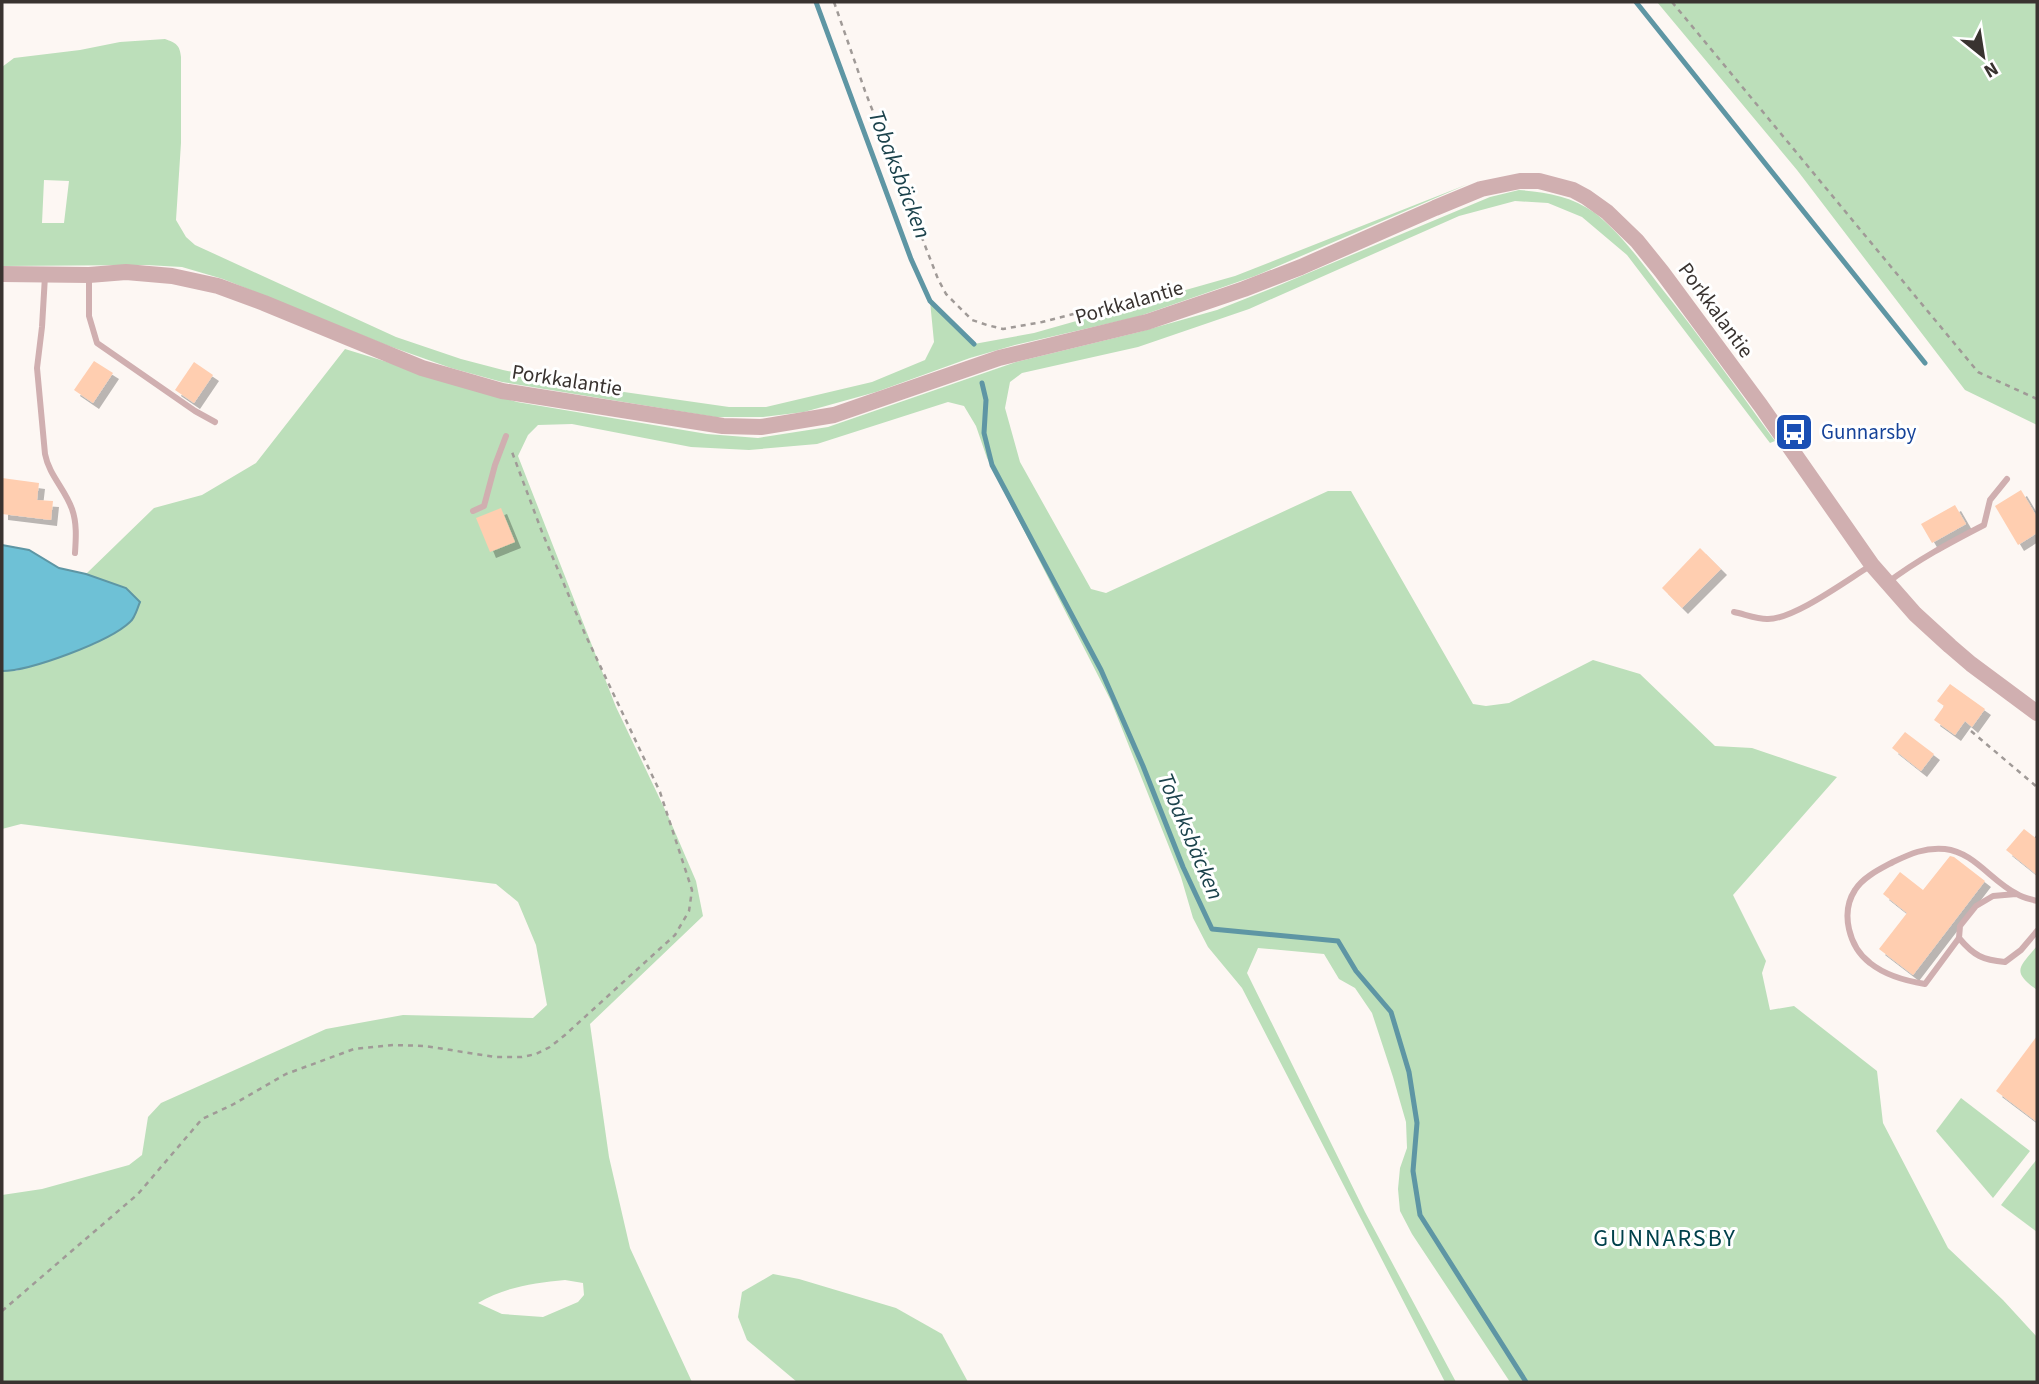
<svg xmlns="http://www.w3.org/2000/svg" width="2039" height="1384" viewBox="0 0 2039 1384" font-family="'Source Sans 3',sans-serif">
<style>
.green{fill:#bcdfba;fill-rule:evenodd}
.water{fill:#6ec1d6;stroke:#5e96a4;stroke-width:2}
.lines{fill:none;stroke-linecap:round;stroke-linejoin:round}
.stream{stroke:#5e96a4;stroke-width:5}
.building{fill:#ffceb0;filter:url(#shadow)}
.path{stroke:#a09a97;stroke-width:2.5;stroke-dasharray:5 5;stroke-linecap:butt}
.service{stroke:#d0afb0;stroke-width:6}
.tertiary{stroke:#d0afb0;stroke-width:16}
.labels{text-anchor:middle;stroke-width:6;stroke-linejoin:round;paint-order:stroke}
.street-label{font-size:21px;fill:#393330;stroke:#fff}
.transit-label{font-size:21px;fill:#164399;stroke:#fff;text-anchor:start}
.water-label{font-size:23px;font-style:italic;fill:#1c434c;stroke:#fff}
.quarter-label{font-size:24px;letter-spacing:2px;fill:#00414b;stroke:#fff}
</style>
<defs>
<filter id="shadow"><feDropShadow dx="6" dy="6" stdDeviation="0" flood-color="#0004"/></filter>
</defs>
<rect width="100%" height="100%" fill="#fdf7f3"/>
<g class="green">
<polygon points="1657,2 2037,2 2037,425 1965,390 1797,170"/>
<path d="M165,39C176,43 180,45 181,57V143L176,220L186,237L195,245L396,337L461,359L503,370L589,387L729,407H766L872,382L925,360L934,342L930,301L974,344L1034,333L1235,276L1468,184L1255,276L1137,317L1015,345L970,358L876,392L804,412L763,417H715L502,382L451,368L386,345L223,279L182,267L146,265L2,266V67L14,58L80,50L120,42ZM44,180L69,181L64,223H42Z"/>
<path d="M1519,190C1546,192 1572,196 1595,213C1620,233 1640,260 1659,285C1700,336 1737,389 1775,441L1770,443L1627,255L1582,217L1548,203L1515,201L1459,216L1249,309L1138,347L1022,373L1010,382L1005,408L1020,462L1091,589L1106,593L1328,491H1351L1473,704L1486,706L1509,703L1593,660L1640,674L1715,746L1752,748L1837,777L1733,895L1766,961L1762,973L1770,1010L1794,1006L1877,1071L1883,1123L1948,1248L2003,1300L2037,1337V1382H1510L1412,1234L1400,1211L1398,1189L1400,1168L1407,1148L1406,1122L1393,1077L1372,1013L1355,988L1339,979L1324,954L1258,948L1247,973L1365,1212L1456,1382H1445L1242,988L1208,947L1193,918L1181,877L1111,701L987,458L976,426L964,406L948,402L817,444L749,450L691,447L572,424L538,425L528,435L518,456L616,707L669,818L696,881L703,916L590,1024L609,1157L630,1248L692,1382H2V1195L42,1189L129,1165L142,1155L148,1117L161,1103L326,1029L403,1015L533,1018L547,1005L536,945L518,902L496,884L21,824L2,829V671H16L95,644L132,621L126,588L86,574L154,508L202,495L256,463L345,349L517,402L707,434L758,438L828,427L1016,362L1139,332L1217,310L1275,287L1490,197ZM565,1280L583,1283L584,1295L578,1302L543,1317L502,1314L478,1303C505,1287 534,1283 565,1280Z"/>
<path d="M2037,946V990C2011,971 2019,968 2037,946Z"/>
<polygon points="1961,1098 2030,1151 1993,1198 1936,1131"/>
<polygon points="2037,1159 2037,1232 2001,1205"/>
<polygon points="773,1274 799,1279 896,1308 942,1334 968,1382 797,1382 747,1340 738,1317 742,1292"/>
</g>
<path class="water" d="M2,545L29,550L59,568L86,574L126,588L140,602C137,609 135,618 130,622C109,642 30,671 2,671Z"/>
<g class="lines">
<g class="stream">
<polyline points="816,2 911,259 930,301 974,344"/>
<polyline points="1636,2 1925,363"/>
<polyline points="982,383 986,400 984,433 992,465 1101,670 1143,766 1183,867 1212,929 1338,941 1356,971 1391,1012 1409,1072 1417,1123 1413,1171 1420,1215 1526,1382"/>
</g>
</g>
<g class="building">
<polygon points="94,361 113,373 93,403 74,390"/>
<polygon points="194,362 213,375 194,403 175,390"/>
<polygon points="2,478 39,483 37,500 53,501 51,520 2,514"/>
<polygon points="2021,490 2037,517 2037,533 2018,545 1995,506"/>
<polygon points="1955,505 1966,524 1932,543 1921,524"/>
<polygon points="501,508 515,542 490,552 476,518"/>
<polygon points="1700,548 1721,569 1682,608 1662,588"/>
<polygon points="1950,684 1985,709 1972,727 1965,721 1955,735 1934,720 1944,706 1937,701"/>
<polygon points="1905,732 1934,754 1921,771 1892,748"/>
<polygon points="2024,829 2037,839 2037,875 2006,850"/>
<polygon points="1950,856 1954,857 1985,881 1913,975 1879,949 1907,913 1883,894 1900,872 1923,890"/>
<polygon points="2037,1036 2037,1122 1996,1091"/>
</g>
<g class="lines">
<g class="path">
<polyline points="834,2 865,91 938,279 946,294 972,320 987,325 1003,329 1042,322 1125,301 1138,303 1140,306"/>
<polyline points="1672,2 1978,372 2037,399"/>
<polyline points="1971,731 2037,787"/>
<polyline points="2036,838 2037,836"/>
<polyline points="2,1311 138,1194 202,1119 232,1105 286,1074 354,1049 394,1045 425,1046 495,1057 522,1057 536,1054 550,1047 565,1035 675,935 689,911 692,890 660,792 585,634 542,532 512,452"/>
</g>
<g class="service">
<path d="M45,276L42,327L37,368L45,454C49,475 65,489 72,509C77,523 76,538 75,553"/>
<polyline points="89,276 89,316 97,343 195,411 215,422"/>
<polyline points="473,511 484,506 495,465 506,436"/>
<path d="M1887,583C1917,560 1951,542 1984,525L1990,500L2007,479"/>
<path d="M1734,612C1744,614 1757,619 1767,619C1793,620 1847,580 1870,566"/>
<path d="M2016,894L1993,896L1976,906L1960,926L1959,938L1925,984C1906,981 1885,975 1870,963C1849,947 1840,913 1855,890C1863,877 1880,869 1893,862C1910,854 1925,847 1945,849C1974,852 1992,882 2017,894C2023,898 2031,899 2037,901"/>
<path d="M1959,938C1974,956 1983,960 2005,962L2021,950L2037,931"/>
</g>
<polyline class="tertiary" points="2,274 89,275 126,272 172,276 218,286 264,303 422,368 502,391 723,426 761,427 834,415 999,358 1147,322 1244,289 1301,267 1435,208 1481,189 1520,181 1539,181 1573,190 1586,197 1607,212 1637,241 1662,272 1761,406 1872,565 1915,614 1950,646 1971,664 2037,713"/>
</g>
<defs>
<symbol id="bus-square" viewBox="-11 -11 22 22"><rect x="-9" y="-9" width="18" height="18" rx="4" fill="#1a4fb4" stroke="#fff"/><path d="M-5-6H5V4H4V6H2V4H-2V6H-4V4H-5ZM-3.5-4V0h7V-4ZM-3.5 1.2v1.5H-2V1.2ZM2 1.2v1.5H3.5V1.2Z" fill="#fff"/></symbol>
</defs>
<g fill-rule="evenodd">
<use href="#bus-square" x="1772" y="410" width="44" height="44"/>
</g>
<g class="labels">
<g class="street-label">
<text transform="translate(1129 302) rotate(-16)" y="7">Porkkalantie</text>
<text transform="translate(1716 310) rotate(54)" y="7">Porkkalantie</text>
<text transform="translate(567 380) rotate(9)" y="7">Porkkalantie</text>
</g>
<g class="transit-label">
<text x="1821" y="439">Gunnarsby</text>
</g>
<g class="water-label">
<text transform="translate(900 174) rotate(69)" y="8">Tobaksbäcken</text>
<text transform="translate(1191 836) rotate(67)" y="8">Tobaksbäcken</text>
</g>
<g class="quarter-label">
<text x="1665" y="1246">GUNNARSBY</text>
</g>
</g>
<rect width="2039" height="1384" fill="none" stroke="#393330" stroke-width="7"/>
<g transform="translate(1983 56) rotate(150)" stroke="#ffffff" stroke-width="5" paint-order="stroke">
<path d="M0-5L12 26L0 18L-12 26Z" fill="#393330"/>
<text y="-10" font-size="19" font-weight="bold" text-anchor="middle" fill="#393330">N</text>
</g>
</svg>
